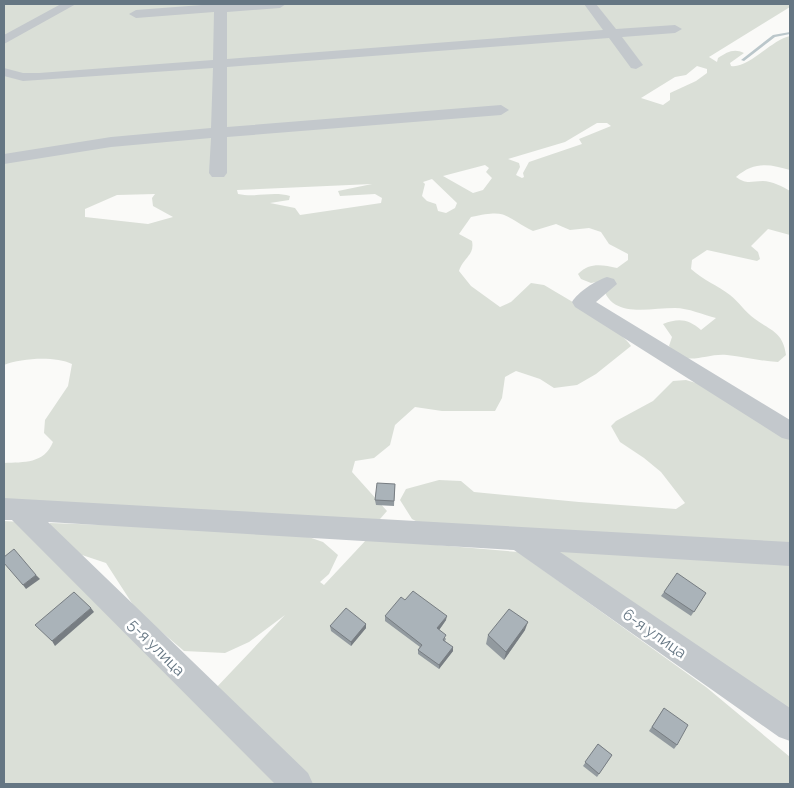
<svg xmlns="http://www.w3.org/2000/svg" width="794" height="788" viewBox="0 0 794 788" font-family="Raleway,sans-serif">
<style>
.green{fill:#dadfd7;fill-rule:evenodd}
.lines{fill:none;stroke-linecap:round;stroke-linejoin:round}
.stream{fill:#bbc7cb;fill-rule:evenodd}
.minor{fill:#c3c8cc;fill-rule:evenodd}
.wall{fill:#929a9f}
.shaded-wall{fill:#777d82}
.building{fill:#aab3b9;stroke:#777d82}
.labels{text-anchor:middle;stroke-width:5;stroke-linejoin:round;paint-order:stroke}
.near-street-label{font-size:16px;fill:#657683;stroke:#fff}
</style>
<rect width="100%" height="100%" fill="#fafaf8"/>
<g class="green">
<path d="M4,4H790V7L709,57L717,62L718,58C727,52 734,48 744,53L730,63L731,66C748,69 771,40 790,36V170C770,164 754,161 736,177C747,185 751,181 763,181C771,181 784,187 790,191V235L768,229L751,246L758,252L760,259L757,261L707,250L692,260L691,269C703,280 717,285 730,295C739,302 745,312 755,319C771,331 783,332 786,355L778,362C760,361 745,357 727,355C711,353 696,362 680,357C676,355 672,350 669,346L672,337L663,324C679,318 688,319 701,330L716,318C704,315 688,308 675,308C647,308 607,320 602,281L591,283L581,279L578,274C590,262 602,265 617,268L628,260V254L609,244L601,232L589,228L570,230L556,224L533,231C502,215 508,209 471,217L459,234L472,241C475,255 463,258 459,271L471,286L500,307L511,302L531,283L544,285C565,298 619,327 631,346L596,374L577,385L554,388L540,379L516,371L505,377L502,398L495,411H442L415,407L395,425L390,445L374,458L355,461L352,472L387,511L373,527L4,506V463C24,462 44,464 53,442L44,433L45,420L68,386L72,364C55,356 22,358 4,365ZM697,66L707,69V73L696,81L670,93V100L663,105L641,98L675,77L686,75ZM597,123H607L611,126L579,139L582,144L529,162L523,173L524,177L522,178L516,175L520,167L519,163L508,159L565,142ZM485,165L489,168L486,172L492,178L483,190L473,193L443,176ZM432,179L457,203L455,208L446,213L438,211L436,204L427,201L422,196L425,184L423,182ZM372,184L338,191L340,196L375,194L382,198L381,203L300,215L295,208L270,203L289,200L290,196C272,191 256,198 238,194L237,190ZM155,194L152,198L153,206L173,217L148,224L85,217V209L117,195Z"/>
<polygon points="686,380 706,386 790,438 790,549 693,545 427,527 412,519 400,500 406,489 439,480 461,481 474,492 579,502 676,509 685,503 661,472 644,458 620,442 611,426 616,421 653,401 673,381"/>
<polygon points="4,521 21,522 278,784 4,784"/>
<polygon points="50,523 294,532 323,542 338,555 329,574 320,582 324,585 367,539 518,552 706,687 790,757 790,784 304,784 214,690 285,615 249,642 225,653 184,651 137,611 106,563 73,552 48,534"/>
<polygon points="559,547 790,563 790,713 554,553"/>
</g>
<g class="lines">
<polygon class="stream" points="790,32 790,34 775,37 744,61 741,60 773,35"/>
<g class="minor">
<polygon points="61,4 76,4 4,44 4,35"/>
<polygon points="215,4 286,4 280,8 227,12 227,59 603,30 584,4 596,4 616,29 675,25 682,29 675,33 622,37 643,65 636,69 631,68 609,38 227,67 227,127 501,105 509,110 501,115 227,137 227,173 224,177 212,177 209,173 211,138 111,147 4,164 4,154 111,137 211,128 213,68 23,81 4,76 4,68 23,73 39,73 213,60 214,12 136,18 129,14 136,10"/>
<path d="M607,277L614,279L617,284L596,302L790,420V440L782,438L575,307L572,302C578,292 595,281 607,277Z"/>
<polygon points="4,498 790,542 790,566 560,552 790,708 790,741 779,737 514,550 48,522 308,773 313,784 275,784 12,520 4,520"/>
</g>
</g>
<g class="wall">
<polygon points="395,484 394,506 376,505 375,500"/>
<polygon points="664,592 706,593 691,616 661,596"/>
<polygon points="405,600 446,620 439,630 446,639 445,641 453,651 439,669 418,654 418,650 420,647 385,621 385,616"/>
<polygon points="366,624 366,628 351,646 331,631 330,626"/>
<polygon points="525,630 504,660 486,644 488,635"/>
<polygon points="664,708 677,745 674,749 649,731"/>
<polygon points="598,744 612,755 597,777 583,766"/>
</g>
<g class="shaded-wall">
<polygon points="36,575 40,579 26,589 23,585"/>
<polygon points="91,608 94,612 55,646 52,641"/>
<polygon points="447,616 446,620 437,633 437,628"/>
<polygon points="528,622 525,630 504,660 506,652"/>
<polygon points="366,624 366,628 351,646 351,642"/>
<polygon points="453,647 453,651 439,669 439,665"/>
</g>
<g class="building">
<polygon points="377,483 395,484 394,501 375,500"/>
<polygon points="14,549 36,575 23,585 4,563 4,557"/>
<polygon points="677,573 706,593 694,612 664,592"/>
<polygon points="413,591 447,616 437,628 446,635 443,640 453,647 439,665 418,650 422,645 385,616 401,597 405,600"/>
<polygon points="74,592 91,608 52,641 35,625"/>
<polygon points="346,608 366,624 351,642 330,626"/>
<polygon points="509,609 528,622 506,652 488,635"/>
<polygon points="664,708 688,725 677,745 652,727"/>
<polygon points="598,744 612,755 599,774 585,762"/>
</g>
<g class="labels">
<g class="near-street-label">
<text transform="translate(655 633) rotate(35)" y="6">6-я улица</text>
<text transform="translate(157 647) rotate(45)" y="6">5-я улица</text>
</g>
</g>
<rect width="794" height="788" fill="none" stroke="#657683" stroke-width="10"/>
</svg>
